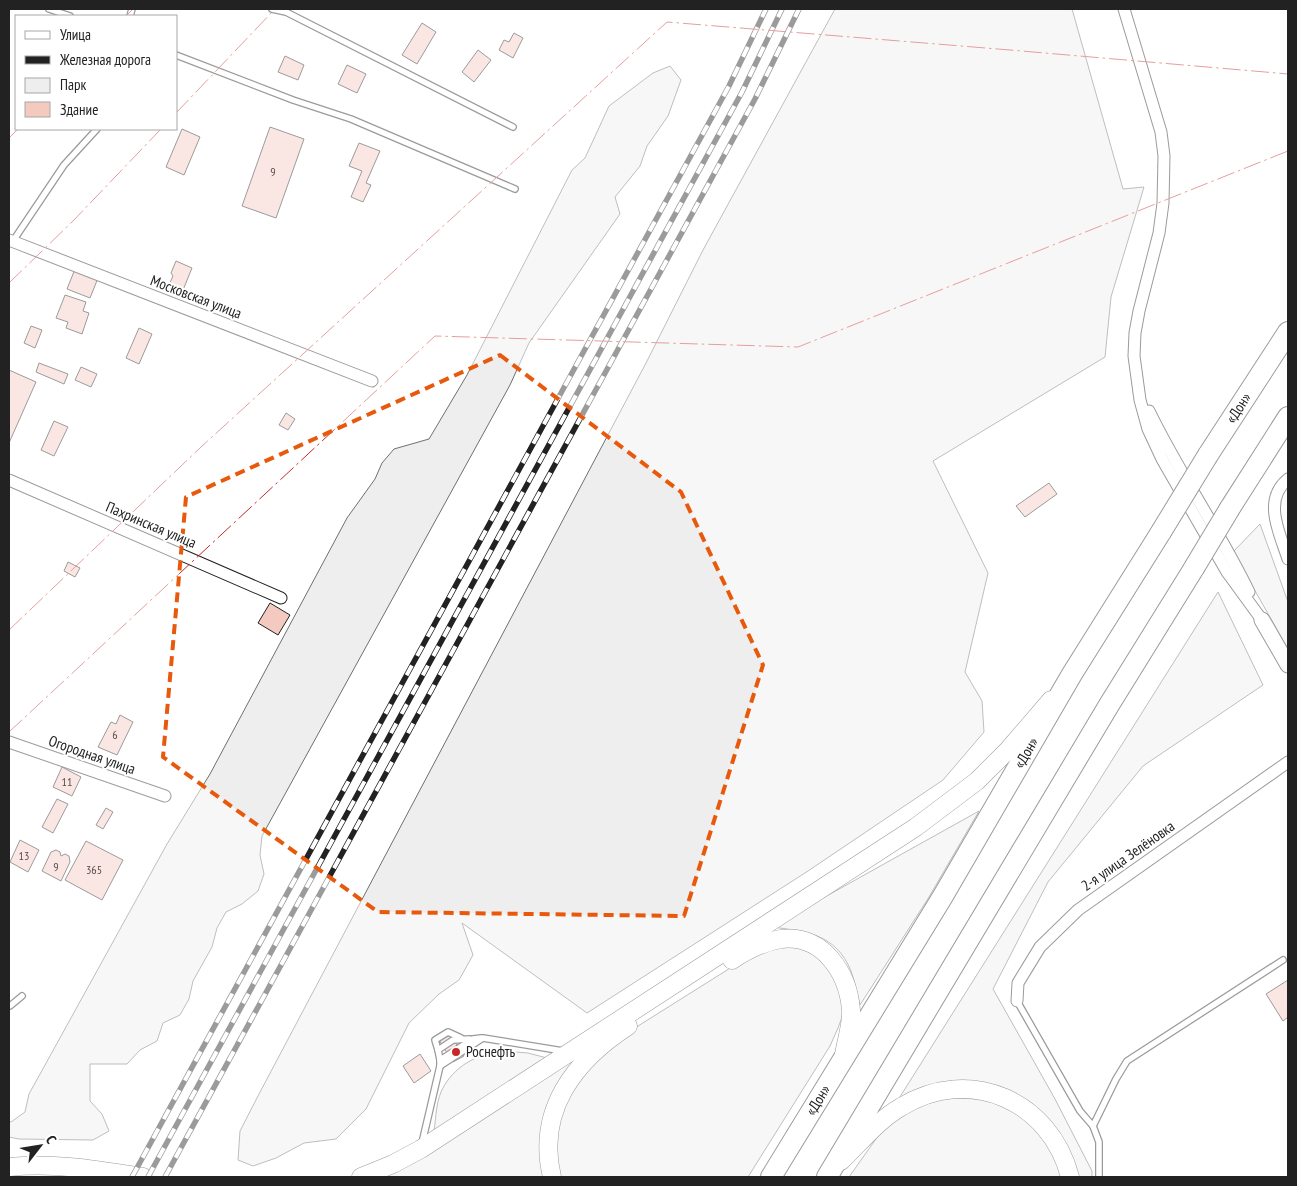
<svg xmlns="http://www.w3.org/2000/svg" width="1297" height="1186" viewBox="0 0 1297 1186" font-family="'PT Sans Narrow',sans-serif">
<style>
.green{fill:#eee;stroke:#6f6f6f}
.building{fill:#f3c9c0;stroke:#222}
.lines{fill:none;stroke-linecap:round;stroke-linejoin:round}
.lane-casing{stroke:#222;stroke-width:8}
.street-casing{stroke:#222;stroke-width:13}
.secondary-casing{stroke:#222;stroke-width:17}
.primary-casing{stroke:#222;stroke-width:19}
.highway-casing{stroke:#222;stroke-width:22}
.lane{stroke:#fff;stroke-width:5.5}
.street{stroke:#fff;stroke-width:11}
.secondary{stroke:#fff;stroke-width:15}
.primary{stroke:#fff;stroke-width:18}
.highway{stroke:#fff;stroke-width:20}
.rail-casing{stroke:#222;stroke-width:5.5}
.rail{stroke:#fff;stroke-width:4;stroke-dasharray:11;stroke-linecap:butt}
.highway-bridge-casing{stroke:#222;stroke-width:22;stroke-linecap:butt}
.highway-bridge{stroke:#fff;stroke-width:20}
.power{stroke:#c62828;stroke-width:1;stroke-dasharray:18 4 2.5 4;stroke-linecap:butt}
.marked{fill:none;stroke:#e8590c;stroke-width:4;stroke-dasharray:10 6;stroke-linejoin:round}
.poi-dot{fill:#c62828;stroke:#fff;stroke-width:2}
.labels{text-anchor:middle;stroke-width:4;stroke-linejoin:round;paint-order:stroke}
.number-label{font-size:12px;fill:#564c4a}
.street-label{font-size:15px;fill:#222;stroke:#fff}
.poi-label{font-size:15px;fill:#222;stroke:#fff;text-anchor:start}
</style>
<rect width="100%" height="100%" fill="#fff"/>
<g class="green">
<polygon points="835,9 1072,9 1123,189 1144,187 1111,297 1105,357 933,461 988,573 965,672 982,701 984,732 943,780 808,871 587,1013 462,923 473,955 459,980 439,994 409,1023 366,1109 336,1139 304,1143 276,1158 253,1166 238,1160 240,1131 259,1094 646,363 703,250"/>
<polygon points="670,66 681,80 668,116 647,146 640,166 615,197 620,214 529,343 510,385 262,836 260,855 264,874 258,891 242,904 226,912 217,928 212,947 193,981 189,999 180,1015 163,1023 157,1041 140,1050 127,1064 90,1064 90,1101 102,1114 109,1131 93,1140 19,1139 9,1137 9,1121 11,1122 25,1112 29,1094 167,844 210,774 347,518 375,479 382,463 394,449 429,439 467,375 572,170 585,158 609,106 653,73"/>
<polygon points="1260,524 1288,602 1288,649 1233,552"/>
<polygon points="1218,592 1263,685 1143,766 1048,882 993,989 1055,1099 1092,1171 1092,1177 1077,1177 1017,1095 898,1100"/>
<path d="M979,811L929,897L860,1005C857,994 855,982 851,971C836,934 806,931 771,927Z"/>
<polygon points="793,944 830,963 845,1009 838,1028 830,1046 748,1177 559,1177 554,1140 569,1091 607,1049 638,1026 751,955"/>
<path d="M504,1051L528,1053L547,1058L434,1132C436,1117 436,1099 444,1086C457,1064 480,1053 504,1051Z"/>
<polygon points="580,1055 557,1084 545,1116 545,1177 377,1177"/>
<polygon points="941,1097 993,1100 1038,1126 1065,1177 849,1177 883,1129 898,1116"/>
</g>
<g class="building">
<polygon points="422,23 436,32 417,64 402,55"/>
<polygon points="514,33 523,38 513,58 499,50 504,40 509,42"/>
<polygon points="478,50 491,60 474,82 462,72"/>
<polygon points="285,56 304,65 298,80 278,72"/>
<polygon points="347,65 366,74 357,93 338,84"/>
<polygon points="270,127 304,139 276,218 242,206"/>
<polygon points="182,129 200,137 184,175 166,167"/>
<polygon points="359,143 380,151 366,183 371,185 363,202 351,197 362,171 349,166"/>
<polygon points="176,261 192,268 181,295 167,289 173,276 171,273"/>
<polygon points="75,269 98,278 90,298 67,289"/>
<polygon points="65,295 86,302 83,311 89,313 82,334 66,328 68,322 56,318"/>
<polygon points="31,326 42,330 35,348 24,343"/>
<polygon points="139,328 152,334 139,364 126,358"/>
<polygon points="39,363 68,374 64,384 36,372"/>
<polygon points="81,367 97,374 91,387 75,380"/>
<polygon points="9,370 36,382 9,443"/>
<polygon points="286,413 295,419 288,430 279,425"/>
<polygon points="54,421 68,427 54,456 41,450"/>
<polygon points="1049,483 1057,494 1025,517 1016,506"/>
<polygon points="68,562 80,568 75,577 64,571"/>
<polygon points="270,603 290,615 278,635 258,623"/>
<polygon points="120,715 133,722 117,755 98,747 111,722 116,724"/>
<polygon points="62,767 81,777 72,796 53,787"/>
<polygon points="57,799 68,804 53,833 42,827"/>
<polygon points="106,808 113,812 103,829 96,825"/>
<polygon points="20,840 39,850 28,872 10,862"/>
<polygon points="86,841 123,860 102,900 65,880"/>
<polygon points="56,850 60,852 61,856 65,854 69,856 70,862 61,881 42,871 51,852"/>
<polygon points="1288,980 1288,1017 1283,1021 1266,994"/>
<polygon points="449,1033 464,1056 453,1062 439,1040"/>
<polygon points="420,1054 431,1071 414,1083 403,1066"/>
</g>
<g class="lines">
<defs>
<g id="lane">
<polyline points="49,9 70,16"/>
<polyline points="272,9 286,12 513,127"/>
<polyline points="130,16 132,9"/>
<polyline points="176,55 293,100 351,119 515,189"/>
<polyline points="13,241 64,165 97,129"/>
<polyline points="1017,1001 1080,1111 1093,1126 1099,1142 1099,1177"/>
<polyline points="9,1006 10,1006 22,996"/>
<polyline points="438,1050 435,1040 448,1032 461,1038"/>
<polyline points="440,1060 438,1050 453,1040 470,1039"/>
<polyline points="440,1066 440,1060 473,1039 481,1038"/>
<polyline points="1093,1126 1116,1079 1127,1061 1283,960"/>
<polyline points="422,1143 440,1066 483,1038 563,1051"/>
</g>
<g id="street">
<polyline points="1124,9 1161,132 1164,156 1163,203 1159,233 1139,311 1135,333 1134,356 1140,400 1148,429 1162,459 1227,572 1262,620"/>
<polyline points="9,240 372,381"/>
<path d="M1149,411C1179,473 1219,530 1249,592"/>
<path d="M1288,479C1262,500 1280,534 1288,559"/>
<polyline points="9,480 281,598"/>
<polyline points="9,742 165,796"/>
<polyline points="1017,1001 1018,983 1040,947 1078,910 1288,762"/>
</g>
<polyline id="secondary" points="1262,620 1288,665"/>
<g id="primary">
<path d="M732,960C747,950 763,942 781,939C823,934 848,973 851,1010C852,1024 846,1041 844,1055"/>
<path d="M841,1161C860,1143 878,1120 901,1107C969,1065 1050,1100 1070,1177"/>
<path d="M9,1167C53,1162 99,1170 143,1177"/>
<polyline points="361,1177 393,1164 421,1149 916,827 977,781 1008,750 1051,700"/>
<path d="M552,1177C536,1111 574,1061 628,1026"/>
</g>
<g id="highway">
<path id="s1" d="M1208,455L1288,332"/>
<polyline points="1230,508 1288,417"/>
<path id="s2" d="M771,1177L943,896L1072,674L1161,532"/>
<polyline points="827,1177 1109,705 1194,568"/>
</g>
</defs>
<use href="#lane" class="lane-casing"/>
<use href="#street" class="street-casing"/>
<use href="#secondary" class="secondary-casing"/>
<use href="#primary" class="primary-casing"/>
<use href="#highway" class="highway-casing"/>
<use href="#lane" class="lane"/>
<use href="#street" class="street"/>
<use href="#secondary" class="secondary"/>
<use href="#primary" class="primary"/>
<use href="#highway" class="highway"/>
<defs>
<g id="rail">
<polyline points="132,1177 729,86 766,9"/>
<polyline points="148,1177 742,92 782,9"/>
<polyline points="165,1177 755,99 799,9"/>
</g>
</defs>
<use href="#rail" class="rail-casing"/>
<use href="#rail" class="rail"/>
<defs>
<g id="highway-bridge">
<polyline points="1161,532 1208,455"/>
<polyline points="1194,568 1230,508"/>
</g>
</defs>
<use href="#highway-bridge" class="highway-bridge-casing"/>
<use href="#highway-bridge" class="highway-bridge"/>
<g class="power">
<polyline points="126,16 133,9"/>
<polyline points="176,113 275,9"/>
<polyline points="9,138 18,129"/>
<polyline points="9,283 73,221 161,129"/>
<polyline points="9,630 201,447 667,22 1010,50 1288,74"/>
<polyline points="9,732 435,336 798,347 1288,151"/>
</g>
</g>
<path d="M0 0H1297V1186H0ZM500,355L681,492L763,665L684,916L378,912L163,757L186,497Z" fill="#fff" fill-opacity=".55" fill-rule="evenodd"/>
<path class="marked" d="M500,355L681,492L763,665L684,916L378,912L163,757L186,497Z"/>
<circle class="poi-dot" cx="456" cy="1052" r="5"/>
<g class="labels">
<g class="number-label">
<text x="273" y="176">9</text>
<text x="115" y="739">6</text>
<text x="67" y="786">11</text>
<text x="24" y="860">13</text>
<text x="56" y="871">9</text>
<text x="94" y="874">365</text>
</g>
<g class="street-label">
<text transform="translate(196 297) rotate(21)" y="5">Московская улица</text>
<text dy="5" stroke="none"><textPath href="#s1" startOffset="56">«Дон»</textPath></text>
<text transform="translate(151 525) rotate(23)" y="5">Пахринская улица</text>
<text dy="5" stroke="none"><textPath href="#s2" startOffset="495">«Дон»</textPath></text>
<text transform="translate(92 755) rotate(19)" y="5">Огородная улица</text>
<text transform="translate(1128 856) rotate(-35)" y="5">2-я улица Зелёновка</text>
<text dy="5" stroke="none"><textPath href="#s2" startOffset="90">«Дон»</textPath></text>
</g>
<g class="poi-label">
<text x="466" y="1057">Роснефть</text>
</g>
</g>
<rect width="1297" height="1186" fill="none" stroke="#222222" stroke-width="20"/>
<rect x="15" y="15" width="162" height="115" fill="#ffffff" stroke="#a7a7a7"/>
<rect x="25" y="31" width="25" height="8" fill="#ffffff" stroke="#a7a7a7"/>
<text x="60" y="40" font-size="15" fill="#222222">Улица</text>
<rect x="25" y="56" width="25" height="8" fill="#222222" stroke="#a7a7a7"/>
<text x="60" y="65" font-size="15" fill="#222222">Железная дорога</text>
<rect x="25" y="78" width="25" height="15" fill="#eeeeee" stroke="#a7a7a7"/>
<text x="60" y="90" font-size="15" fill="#222222">Парк</text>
<rect x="25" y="102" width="25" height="15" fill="#f3c9c0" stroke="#a7a7a7"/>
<text x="60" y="115" font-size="15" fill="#222222">Здание</text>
<g transform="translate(40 1146) rotate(59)" stroke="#ffffff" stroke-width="4" paint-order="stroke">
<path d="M0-4L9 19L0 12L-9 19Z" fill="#222222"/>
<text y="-8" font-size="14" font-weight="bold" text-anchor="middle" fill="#222222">С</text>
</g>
</svg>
